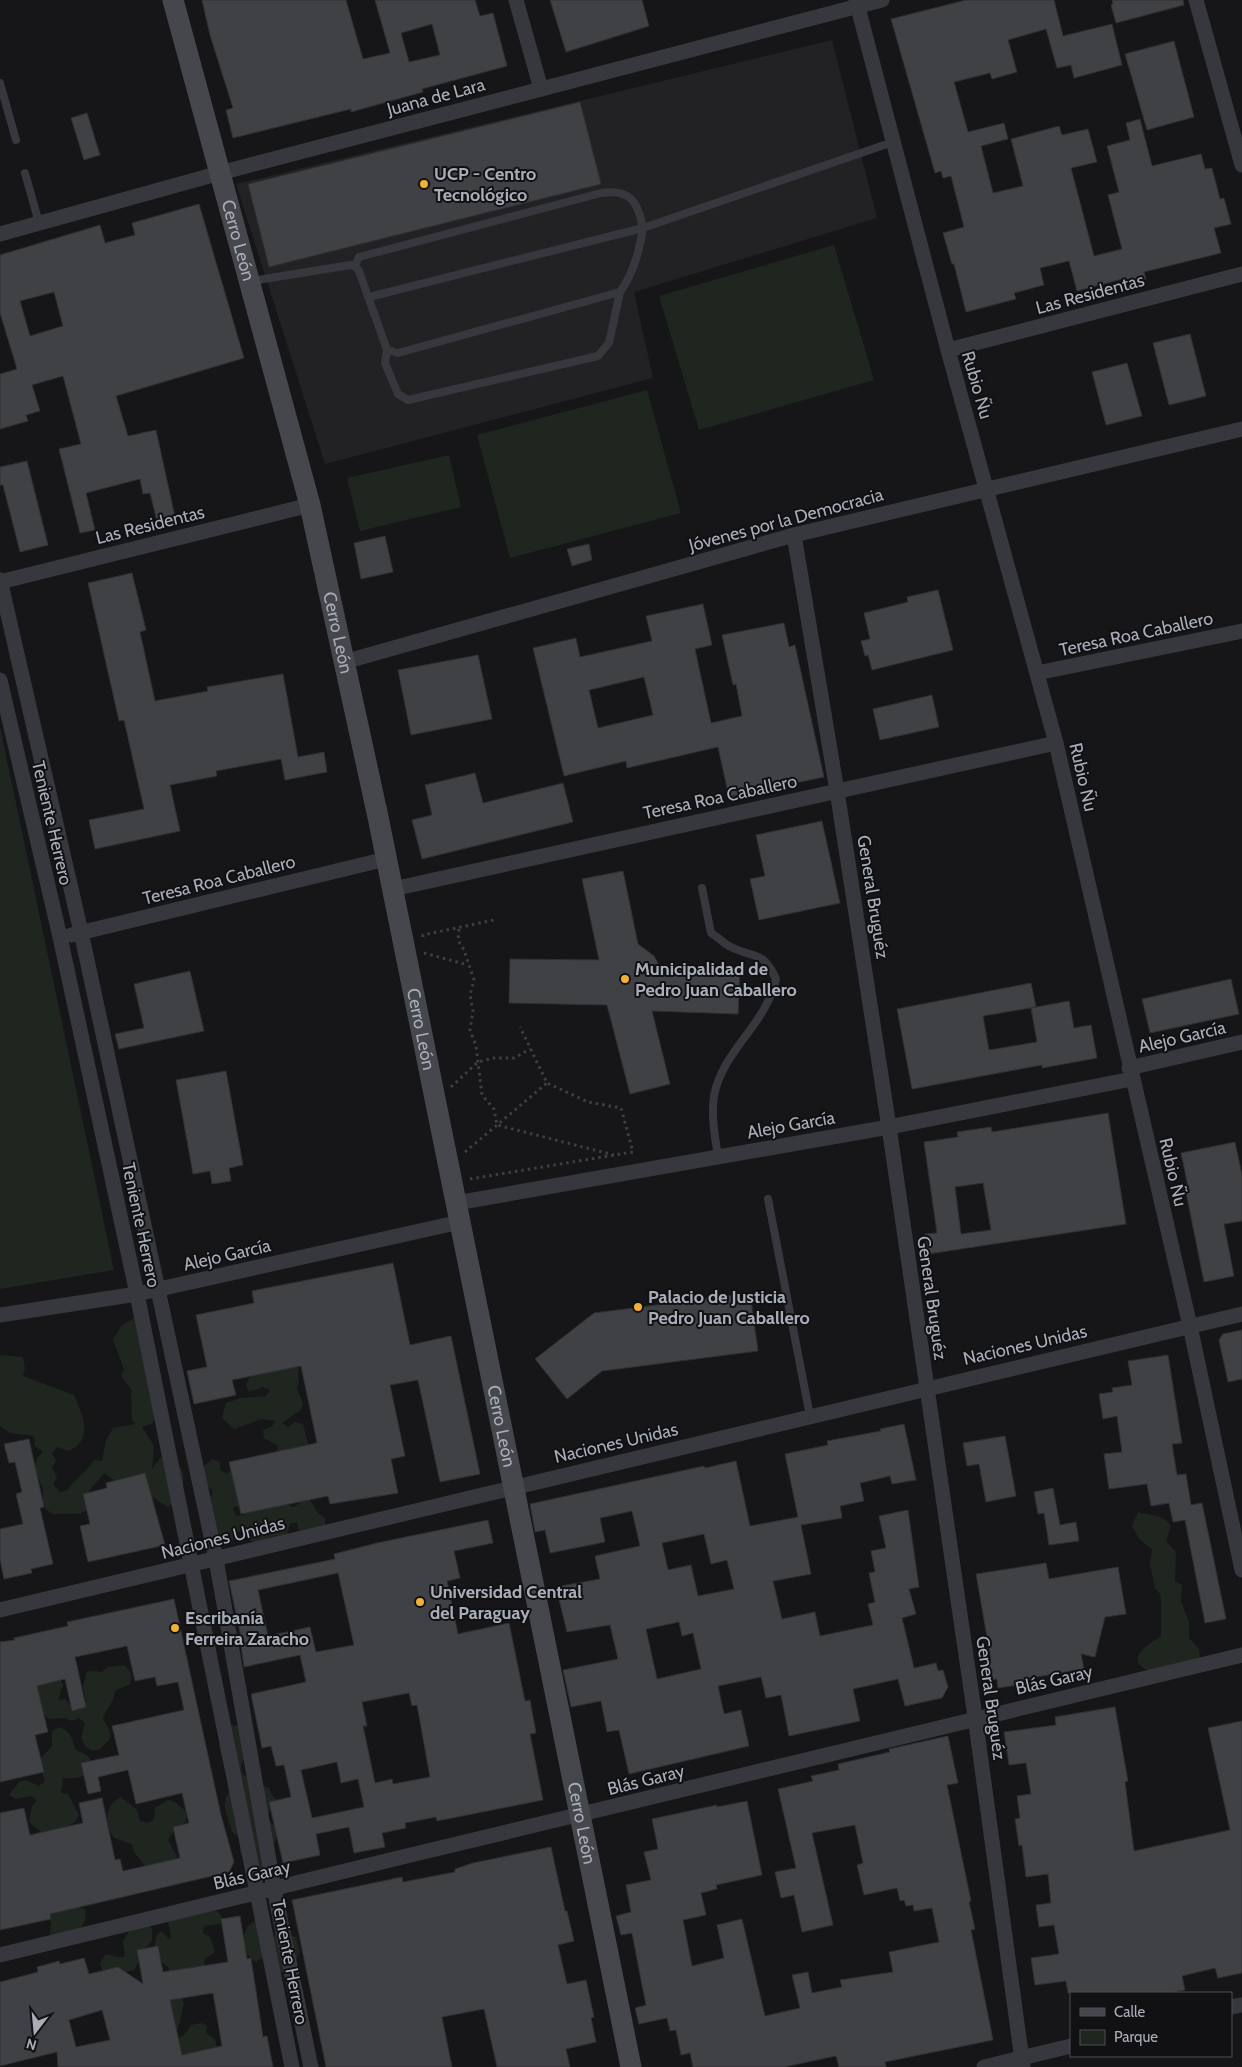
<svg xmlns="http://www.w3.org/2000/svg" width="1242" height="2067" viewBox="0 0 1242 2067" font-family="Cabin,sans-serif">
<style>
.built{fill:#222225}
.green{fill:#1e261f}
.building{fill:#404145;stroke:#303034;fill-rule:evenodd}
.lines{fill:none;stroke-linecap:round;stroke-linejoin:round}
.path{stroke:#3d3f44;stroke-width:3;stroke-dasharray:2.5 4;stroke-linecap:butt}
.lane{stroke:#37383d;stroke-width:8}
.street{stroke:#37383d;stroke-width:15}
.secondary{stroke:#45474d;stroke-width:21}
.poi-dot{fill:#f2b134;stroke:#111113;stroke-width:2}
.labels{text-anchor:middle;stroke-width:4;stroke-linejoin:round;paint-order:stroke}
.street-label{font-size:18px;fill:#a8adb8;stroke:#111113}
.poi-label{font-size:18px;font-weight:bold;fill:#a8adb8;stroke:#111113;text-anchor:start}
</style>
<rect width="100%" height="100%" fill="#161618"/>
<polygon class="built" points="832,40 877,218 634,292 653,378 325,464 236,184"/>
<g class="green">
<polygon points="834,245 874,380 699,430 659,296"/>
<polygon points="647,390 681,513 510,558 477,435"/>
<polygon points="449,455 461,507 360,531 347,478"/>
<polygon points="0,727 114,1270 0,1289"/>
<path d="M134,1318L156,1416L153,1423L142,1427L154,1446L152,1469L161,1457C191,1458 189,1494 168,1507L148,1494L140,1481H115L104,1473L89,1491C92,1521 77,1512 53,1514C36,1504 46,1498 42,1486C40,1479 36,1478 34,1473L37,1458L43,1452L35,1446L34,1436L10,1433L0,1426V1355L23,1357L25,1369L23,1376L74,1395C82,1415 95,1438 69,1451L57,1447L52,1453L56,1461L52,1467L57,1478L53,1484L60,1492L68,1490C75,1478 87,1472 94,1460L102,1461L106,1440L113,1428L135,1424L132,1420L131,1389L121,1376L124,1369L113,1340L121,1326Z"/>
<polygon points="298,1366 299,1381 297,1389 303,1403 301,1410 282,1423 288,1427 295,1422 303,1424 309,1447 314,1493 310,1500 318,1513 325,1518 325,1527 304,1534 298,1529 297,1522 290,1524 286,1539 256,1545 240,1531 234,1535 232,1543 225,1546 210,1540 211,1525 215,1519 208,1505 213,1491 201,1482 201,1468 213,1459 220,1462 220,1470 227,1474 233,1468 247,1503 233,1508 236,1516 244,1515 247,1509 286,1504 293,1507 300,1503 301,1495 278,1452 277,1445 264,1438 263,1430 271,1427 276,1421 262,1419 234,1429 222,1418 226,1403 241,1398 266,1396 270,1390 263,1387 249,1392 246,1385 249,1378 257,1374"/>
<path d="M1138,1512C1150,1516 1164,1514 1171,1526L1166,1541L1176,1552L1175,1581L1182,1585L1181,1601L1189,1622V1638L1199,1649L1200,1658L1157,1675C1124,1662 1138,1651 1161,1636V1602L1160,1594L1155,1588L1150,1564L1152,1549L1140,1540L1132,1526Z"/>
<path d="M124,1665C131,1671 133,1675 130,1684L115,1691C114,1702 107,1708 103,1718L110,1732V1739L99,1750H91L85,1746L81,1738L85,1723L79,1718L72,1721L64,1718L49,1719L43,1713L30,1681L60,1679L63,1685L58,1700L65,1699L74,1710L82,1708L86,1701L83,1686L87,1671L102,1672L108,1667Z"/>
<path d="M238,1725L244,1758L241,1765L242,1773L253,1782L269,1788L272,1795L277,1800L265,1819L278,1827L279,1834L271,1848L268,1876L260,1879L245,1865L240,1851L243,1843L239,1836L232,1832C229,1816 218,1804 231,1790C228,1774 222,1762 219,1746L230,1726Z"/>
<path d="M59,1727C71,1731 72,1738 75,1749L88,1756L93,1762C85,1778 81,1779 63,1778L61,1793L68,1794L79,1815L75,1822L55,1835L41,1832L29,1822L32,1806L37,1801L32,1796L16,1799L9,1795L19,1782L26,1780L39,1786L45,1781L40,1766L41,1758L52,1746V1731Z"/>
<path d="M121,1797L137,1810L140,1821L148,1823L154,1820L155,1808L168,1800L175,1802L187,1812L186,1822L176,1827L168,1840L177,1857L175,1860L146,1867L134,1852L132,1844L114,1838C104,1824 105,1805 121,1797Z"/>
<polygon points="79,1907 86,1910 85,1921 81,1928 52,1937 50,1934 51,1922 48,1919 54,1909"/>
<path d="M205,1908L217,1911L222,1917L220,1924L204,1926L203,1933L210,1937L215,1952L205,1959L204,1970L170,1975L168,1967C157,1961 149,1940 161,1931L169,1939L171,1937L168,1922Z"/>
<path d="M255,1921L270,1936L288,1934L296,1937L300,1952L293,1967L282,1972L273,1971L263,1957L256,1962C241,1954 239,1928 255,1921Z"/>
<polygon points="149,1926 152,1929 152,1941 141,1952 138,1963 134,1970 122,1973 102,1970 100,1963 106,1954 117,1957 125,1957 123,1941 131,1928"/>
<path d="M181,1997L184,2004C180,2014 182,2024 175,2032L153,1999Z"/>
<polygon points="201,2023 207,2026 206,2033 215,2039 218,2054 192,2060 178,2050 177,2039 184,2035 191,2025"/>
</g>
<g class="building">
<path d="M202,0H346L363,59L390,53L375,0H475L480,16L493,13L507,66L422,89L423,92L351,112V109L233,138L226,110L233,108L210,35ZM432,24L440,55L409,62L401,33Z"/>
<polygon points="550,0 642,0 649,26 566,52"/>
<polygon points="966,0 1054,0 1063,36 1112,24 1122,65 1074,78 1071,65 1057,68 1046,29 1008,40 1017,72 992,79 990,73 954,82 968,132 1004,123 1008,139 981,146 993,193 1023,186 1011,139 1059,126 1062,135 1088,129 1097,162 1071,168 1094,256 1122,249 1108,195 1119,192 1107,146 1130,140 1126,123 1140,119 1152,166 1201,154 1205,169 1212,168 1220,199 1224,198 1231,224 1214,228 1221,253 1144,272 1146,279 1127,284 1126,278 1077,291 1069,261 1040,268 1044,285 1014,293 1016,299 966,312 954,264 952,264 943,233 964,227 951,176 943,178 941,171 935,173 891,19"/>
<polygon points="1112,0 1183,0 1184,5 1116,23 1111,5 1113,4"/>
<polygon points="1174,41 1194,117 1147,130 1125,54"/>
<polygon points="580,102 601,184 269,267 248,184"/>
<polygon points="87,113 100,155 84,160 71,118"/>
<path d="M199,204L244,358L116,396L128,436L156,430L175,517L157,521L150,493L143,494L140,479L86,493L95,530L80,533L59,449L81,444L63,376L32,385L40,411L26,415L28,421L0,429V374L17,369L0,313V255L100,225L105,243L135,235L132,223ZM54,292L63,326L30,336L20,301Z"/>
<polygon points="1190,334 1206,396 1169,405 1153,343"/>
<polygon points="1127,363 1142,416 1106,425 1092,372"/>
<polygon points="27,461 48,545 20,552 3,485 0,485 0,467"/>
<polygon points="385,536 393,572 361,579 354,543"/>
<polygon points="589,544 592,560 572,566 567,549"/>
<polygon points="132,573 146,630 140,632 155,701 208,691 207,687 283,674 298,757 324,752 327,772 285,780 281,759 216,771 217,776 170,785 180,831 95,849 89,820 144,809 124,720 119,721 88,583"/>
<polygon points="938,590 953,650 872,670 868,655 865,656 861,641 870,639 864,613 908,602 907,597"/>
<path d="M703,604L712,645L695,649L711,723L742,716L736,684L733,685L722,635L784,623L789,647L795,645L824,777L729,797L718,747L627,768L626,761L564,776L533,648L576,638L580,657L652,641L646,616ZM644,677L653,715L598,728L589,690Z"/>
<polygon points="478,655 492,719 411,735 398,670"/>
<polygon points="932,695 939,727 880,740 873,709"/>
<polygon points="475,773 483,803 563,783 573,822 422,859 412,820 432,815 425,785"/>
<polygon points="822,821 840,903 759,920 750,879 765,876 756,835"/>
<polygon points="623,871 638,944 654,956 659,965 740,968 738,1014 652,1011 670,1084 630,1094 607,1005 509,1003 510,959 599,960 582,879"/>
<polygon points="190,971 204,1031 119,1049 115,1034 144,1028 134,984"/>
<polygon points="1231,979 1239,1014 1150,1033 1142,999"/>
<polygon points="1031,983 1036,1007 983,1016 989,1050 1037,1042 1031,1008 1069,1001 1074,1028 1091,1025 1097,1058 1042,1068 1042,1065 912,1089 897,1009"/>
<polygon points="226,1071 243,1165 229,1168 231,1181 212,1184 210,1171 193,1174 176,1080"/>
<path d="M1108,1113L1126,1224L928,1254L925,1234L937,1233L924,1142L958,1137L957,1132L991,1127L992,1132ZM983,1183L991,1230L961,1234L955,1187Z"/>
<polygon points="1235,1142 1242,1175 1242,1221 1224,1224 1234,1276 1204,1282 1186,1192 1189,1191 1181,1153"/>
<polygon points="393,1263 410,1345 451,1336 480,1474 440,1482 418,1380 390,1385 405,1456 391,1459 398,1493 330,1504 328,1496 241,1514 229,1462 317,1443 301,1366 232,1380 236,1395 194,1404 187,1371 207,1367 196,1315 254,1303 252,1291"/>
<polygon points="750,1293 758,1351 602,1371 567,1399 535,1359 594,1313"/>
<polygon points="1242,1330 1242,1379 1228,1382 1219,1340 1223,1334"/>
<polygon points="1168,1355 1182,1443 1172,1444 1177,1475 1186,1474 1191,1505 1202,1503 1226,1619 1205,1623 1185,1520 1173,1522 1169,1503 1151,1506 1147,1484 1109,1489 1104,1454 1122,1452 1117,1416 1103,1419 1099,1394 1113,1392 1112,1388 1132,1385 1128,1361"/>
<path d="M904,1424L916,1480L892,1484L890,1476L860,1483L864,1501L840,1506L842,1518L801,1525L811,1574L773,1581L782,1619L815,1612L820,1636L873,1625L868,1604L875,1602L869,1573L875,1572L871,1551L886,1548L879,1516L908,1510L919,1587L909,1589L916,1614L902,1618L914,1668L936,1663L938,1671L943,1670L948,1687L942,1698L905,1706L898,1679L853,1689L860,1721L789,1736L781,1695L766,1698L761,1677L718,1686L724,1714L741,1710L749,1746L629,1774L619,1730L607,1732L601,1701L571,1707L563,1670L618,1659L610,1625L567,1632L556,1587L600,1579L595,1556L640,1546L632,1511L600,1518L605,1542L550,1553L545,1530L535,1532L530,1504L704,1466L705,1468L736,1461L750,1526L798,1517L785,1454L828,1445L827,1441L881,1431L880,1429ZM704,1534L711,1564L727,1560L734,1589L698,1596L691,1565L668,1570L662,1543ZM679,1622L682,1636L693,1633L701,1669L657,1679L646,1629Z"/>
<polygon points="1005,1436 1016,1496 986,1502 979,1464 967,1466 963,1443"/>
<polygon points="29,1439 44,1507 40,1508 53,1564 31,1569 32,1573 4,1579 0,1559 0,1529 23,1524 16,1494 22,1492 15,1462 9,1463 4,1444"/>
<polygon points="145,1473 165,1545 88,1562 80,1526 90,1524 83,1494 107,1488 106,1483"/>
<polygon points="1053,1488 1060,1525 1076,1522 1079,1541 1049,1545 1044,1513 1038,1514 1034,1492"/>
<path d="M488,1520L493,1543L454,1551L460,1578L447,1581L458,1634L509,1623L525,1701L530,1700L536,1733L530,1734L543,1800L437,1821L436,1817L405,1823L406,1828L382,1833L385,1847L354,1853L349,1827L316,1834L320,1855L283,1863L269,1802L291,1797L284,1765L276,1766L271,1746L262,1748L251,1694L306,1682L300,1655L244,1667L241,1646H243L229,1581L335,1559L334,1554L377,1543ZM338,1573L354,1645L316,1652L310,1627L268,1636L258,1590ZM409,1693L412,1706L417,1705L430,1777L393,1784L392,1779L375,1783L363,1726H367L362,1702ZM337,1762L341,1783L358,1779L364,1807L312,1818L301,1770Z"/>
<polygon points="1046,1563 1049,1579 1118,1567 1126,1614 1105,1617 1095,1657 1081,1654 1084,1669 1024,1679 1024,1684 998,1688 997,1679 987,1681 984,1661 991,1660 976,1574"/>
<polygon points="174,1599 221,1815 234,1862 229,1872 50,1914 51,1919 0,1930 0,1813 24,1808 30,1835 83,1823 79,1803 102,1798 115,1860 120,1859 123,1871 180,1858 173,1827 189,1823 182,1793 136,1804 128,1770 98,1777 101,1791 88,1794 81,1763 119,1755 112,1726 184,1710 178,1682 157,1686 155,1677 135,1681 127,1646 75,1657 86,1707 72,1711 65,1679 37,1686 48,1732 35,1735 44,1772 0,1782 0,1642 15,1640 14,1638 68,1626 67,1622"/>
<polygon points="1115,1707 1128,1781 1125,1782 1134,1851 1230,1830 1208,1728 1242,1721 1242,1973 1218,1978 1215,1968 1182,1976 1185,1990 1169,1993 1068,1993 1066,1981 1035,1985 1031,1958 1059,1954 1054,1925 1039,1927 1036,1905 1051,1903 1048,1874 1026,1877 1022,1845 1019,1846 1015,1819 1020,1818 1017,1796 1031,1794 1026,1763 1009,1765 1004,1732 1056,1725 1055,1717"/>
<polygon points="948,1736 958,1783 947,1785 971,1901 969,1902 975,1929 971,1930 993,2040 885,2062 886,2067 839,2067 836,2056 784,2067 693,2067 690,2053 681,2055 676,2030 670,2031 667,2018 639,2024 635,2008 646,2005 640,1975 632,1933 621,1935 616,1916 631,1912 626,1885 651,1880 644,1852 658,1849 652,1819 717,1805 717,1807 747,1801 762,1875 716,1885 717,1889 701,1893 706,1915 683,1920 692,1966 724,1958 717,1925 742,1919 765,2016 800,2008 792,1975 808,1972 812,1993 842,1987 840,1980 893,1972 889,1952 939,1942 932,1908 914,1911 913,1905 906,1906 904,1900 900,1901 897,1888 864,1895 857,1865 863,1863 855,1825 812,1833 833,1925 802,1932 794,1895 781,1898 775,1872 796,1868 778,1789 813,1781 811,1776 839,1770 838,1764 890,1752 889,1749"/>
<polygon points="551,1847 565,1911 567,1911 574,1941 558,1945 567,1984 586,1980 594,2017 591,2018 596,2042 566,2049 570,2067 497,2067 484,2009 442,2017 452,2067 326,2067 292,1900 402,1877 403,1882 455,1872 455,1869 473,1863"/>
<path d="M240,1916L247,1959L251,1958L263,2037L267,2036L273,2067H58L57,2052L0,2066V1982L38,1972L37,1967L59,1961L60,1964L84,1958L89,1974L118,1967L143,1984L137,1950L158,1946L163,1972L228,1962L221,1919ZM213,1993L222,2046L182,2055L170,2000ZM102,2010L110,2040L76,2047L69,2020Z"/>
</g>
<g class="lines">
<g class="path">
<polyline points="459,929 458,940 464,950 474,980 470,995 473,1011 470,1030 476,1046 482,1095 494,1109 497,1125 614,1155"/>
<polyline points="423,937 423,935 494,920"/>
<polyline points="424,953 468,965"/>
<polyline points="451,1087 478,1062 494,1058 514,1058 530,1049"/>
<polyline points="465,1152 547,1083"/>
<polyline points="470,1179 633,1152 621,1108 588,1102 547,1083 520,1027"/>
</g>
<g class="lane">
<polyline points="0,83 16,140"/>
<polyline points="25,173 39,223"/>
<path d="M355,266L359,257L601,193C631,189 638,202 643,228L369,297"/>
<path d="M252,281L350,265L355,266L359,271L387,350L398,353L620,292C634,272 639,252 643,228L893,142"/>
<polyline points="387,350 385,363 398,394 408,400 598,356 609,343 620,292"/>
<path d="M702,888L711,933C718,937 724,944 731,947C755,959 763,950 776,979C766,1025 722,1051 714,1096C711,1117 715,1137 718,1157"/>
<polyline points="768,1199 810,1416"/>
</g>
<g class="street">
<polyline points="516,0 541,89"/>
<polyline points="856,0 948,350 1056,743 1190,1326 1242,1570"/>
<polyline points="1196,0 1242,165"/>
<polyline points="0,234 220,173 882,0"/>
<polyline points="948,350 1242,274"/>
<polyline points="794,535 837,791 889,1127 975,1717 1023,2067"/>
<polyline points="0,580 81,932 216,1559 274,1889 311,2067"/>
<polyline points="0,582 310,505"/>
<polyline points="344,662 794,535 1242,429"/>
<polyline points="1037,673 1242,631"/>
<polyline points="0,680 60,937 137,1294 292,2067"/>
<polyline points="393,889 1056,743"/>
<polyline points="71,935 386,859"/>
<polyline points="1129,1068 1242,1042"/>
<polyline points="456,1203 889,1127 1132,1079"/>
<polyline points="0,1315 137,1294 460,1222"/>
<polyline points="0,1610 1242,1314"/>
<path d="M0,1955C414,1855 827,1752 1242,1655"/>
<polyline points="1231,2007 1242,2005"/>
<polyline points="984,2067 1071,2046"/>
</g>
<path class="secondary" id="s1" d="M173,0L310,505L378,817L631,2067"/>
</g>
<g class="poi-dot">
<circle cx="424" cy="184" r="5"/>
<circle cx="625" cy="979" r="5"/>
<circle cx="638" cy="1307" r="5"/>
<circle cx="420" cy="1602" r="5"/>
<circle cx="175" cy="1628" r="5"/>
</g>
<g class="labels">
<g class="street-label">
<text transform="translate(436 97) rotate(-15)" y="6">Juana de Lara</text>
<text dy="6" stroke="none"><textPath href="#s1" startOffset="249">Cerro León</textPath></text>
<text transform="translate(1090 294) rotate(-15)" y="6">Las Residentas</text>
<text transform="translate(977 385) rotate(74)" y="6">Rubio Ñu</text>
<text transform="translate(786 520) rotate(-15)" y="6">Jóvenes por la Democracia</text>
<text transform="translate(150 525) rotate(-14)" y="6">Las Residentas</text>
<text dy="6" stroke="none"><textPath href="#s1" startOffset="654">Cerro León</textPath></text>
<text transform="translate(1136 634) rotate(-12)" y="6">Teresa Roa Caballero</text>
<text transform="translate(1083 777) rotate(77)" y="6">Rubio Ñu</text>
<text transform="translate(720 797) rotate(-12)" y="6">Teresa Roa Caballero</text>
<text transform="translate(52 823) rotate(77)" y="6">Teniente Herrero</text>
<text transform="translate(219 880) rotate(-14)" y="6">Teresa Roa Caballero</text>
<text transform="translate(873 897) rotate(81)" y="6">General Bruguéz</text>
<text dy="6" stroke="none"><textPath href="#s1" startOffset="1059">Cerro León</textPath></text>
<text transform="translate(1182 1037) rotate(-13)" y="6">Alejo García</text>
<text transform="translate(791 1125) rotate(-10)" y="6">Alejo García</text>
<text transform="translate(1173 1172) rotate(77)" y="6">Rubio Ñu</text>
<text transform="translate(141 1225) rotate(78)" y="6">Teniente Herrero</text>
<text transform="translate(227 1255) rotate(-13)" y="6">Alejo García</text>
<text transform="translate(932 1298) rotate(82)" y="6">General Bruguéz</text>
<text transform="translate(1025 1345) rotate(-13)" y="6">Naciones Unidas</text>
<text dy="6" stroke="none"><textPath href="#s1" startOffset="1464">Cerro León</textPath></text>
<text transform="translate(616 1443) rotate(-13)" y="6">Naciones Unidas</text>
<text transform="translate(223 1538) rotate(-14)" y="6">Naciones Unidas</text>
<text transform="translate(1054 1680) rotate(-13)" y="6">Blás Garay</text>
<text transform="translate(991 1698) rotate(82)" y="6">General Bruguéz</text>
<text transform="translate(646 1780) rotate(-14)" y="6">Blás Garay</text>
<text dy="6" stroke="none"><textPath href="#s1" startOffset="1869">Cerro León</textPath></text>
<text transform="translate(252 1875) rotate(-13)" y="6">Blás Garay</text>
<text transform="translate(290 1962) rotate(79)" y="6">Teniente Herrero</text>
</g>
<g class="poi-label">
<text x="434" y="180">UCP - Centro<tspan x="434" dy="21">Tecnológico</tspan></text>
<text x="635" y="975">Municipalidad de<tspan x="635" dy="21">Pedro Juan Caballero</tspan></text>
<text x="648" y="1303">Palacio de Justicia<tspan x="648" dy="21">Pedro Juan Caballero</tspan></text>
<text x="430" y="1598">Universidad Central<tspan x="430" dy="21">del Paraguay</tspan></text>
<text x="185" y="1624">Escribanía<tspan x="185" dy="21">Ferreira Zaracho</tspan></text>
</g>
</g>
<rect x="1070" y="1992" width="162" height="65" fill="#111113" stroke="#4d4f55"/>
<rect x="1080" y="2008" width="25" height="8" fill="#45474d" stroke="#4d4f55"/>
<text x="1114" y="2017" font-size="15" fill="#a8adb8">Calle</text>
<rect x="1080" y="2030" width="25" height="15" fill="#1e261f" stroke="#4d4f55"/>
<text x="1114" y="2042" font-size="15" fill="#a8adb8">Parque</text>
<g transform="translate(35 2032) rotate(196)" stroke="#111113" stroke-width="4" paint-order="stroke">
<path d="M0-4L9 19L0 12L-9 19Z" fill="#a8adb8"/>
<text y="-8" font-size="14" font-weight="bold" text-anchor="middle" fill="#a8adb8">N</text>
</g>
</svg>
